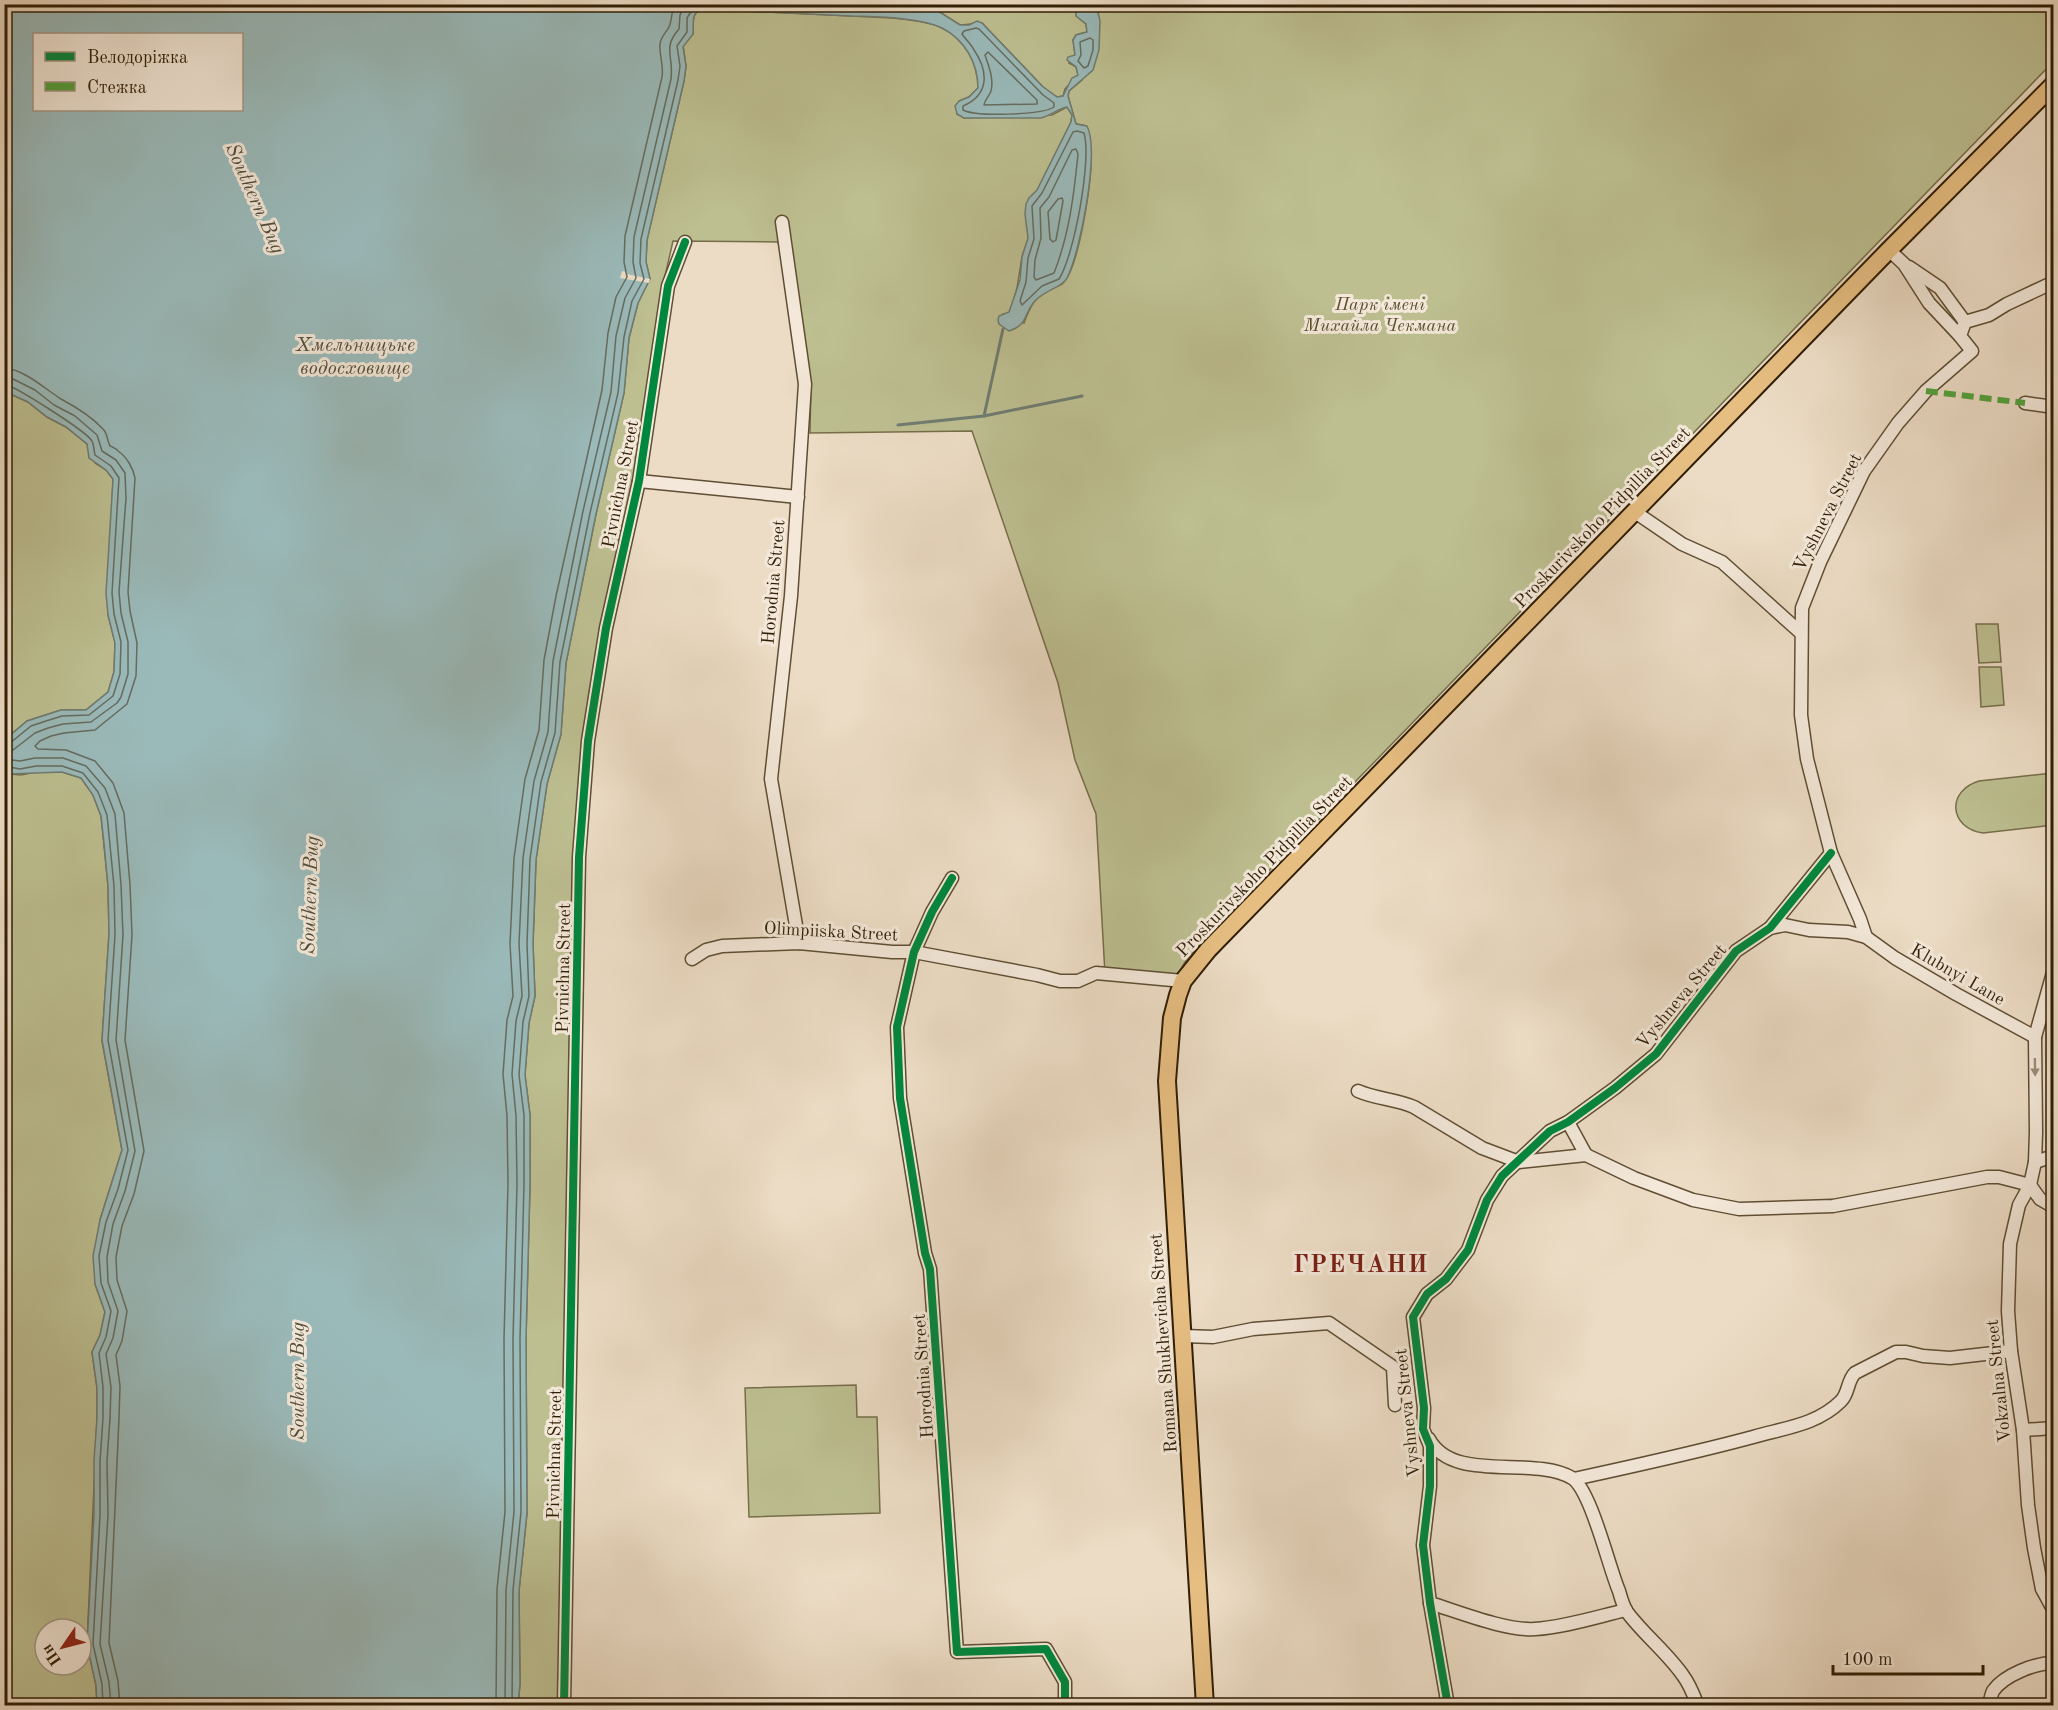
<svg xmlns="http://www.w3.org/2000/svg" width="2058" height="1710" viewBox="0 0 2058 1710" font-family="'Old Standard TT',serif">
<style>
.green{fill:#bdbf91;stroke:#766e4a;stroke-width:1.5;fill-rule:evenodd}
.water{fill:#9ababa;stroke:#707c71;stroke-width:1.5;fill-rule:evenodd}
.pier{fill:#ecdcc5}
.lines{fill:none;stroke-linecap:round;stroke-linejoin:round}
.shore{stroke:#656c5f;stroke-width:1.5}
.stream{stroke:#707c71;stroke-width:3}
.minor-casing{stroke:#5f4e34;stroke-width:15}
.major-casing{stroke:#301e04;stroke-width:20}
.minor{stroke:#f3e8d9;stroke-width:12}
.major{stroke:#e6be82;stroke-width:16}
.quiet{stroke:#52a23d;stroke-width:6;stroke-dasharray:12 6;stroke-linecap:butt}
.cycleway-casing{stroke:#f3e8d9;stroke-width:11}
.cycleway{stroke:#00873e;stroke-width:8}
.oneway{fill:#9b8d79}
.labels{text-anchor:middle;stroke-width:6;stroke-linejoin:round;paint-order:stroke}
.park-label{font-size:18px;font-style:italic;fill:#5a4e2e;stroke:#f3e8d9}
.street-label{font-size:18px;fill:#301e04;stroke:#f3e8d9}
.water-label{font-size:20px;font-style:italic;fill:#504d3b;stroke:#f3e8d9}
.district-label{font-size:24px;font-weight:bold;letter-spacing:1.5px;fill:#7a1f14;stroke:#f3e8d9}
</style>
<rect width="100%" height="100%" fill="#ecdcc5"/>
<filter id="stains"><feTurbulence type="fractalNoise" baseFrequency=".00333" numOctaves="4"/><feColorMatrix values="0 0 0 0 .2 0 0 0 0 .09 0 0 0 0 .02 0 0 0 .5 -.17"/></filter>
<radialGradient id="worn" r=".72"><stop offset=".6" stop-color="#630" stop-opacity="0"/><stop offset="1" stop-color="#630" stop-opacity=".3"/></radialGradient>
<g class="green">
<polygon points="803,5 1088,5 1087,8 1076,11 1076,16 1086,24 1087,32 1076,35 1073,40 1075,55 1069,63 1076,67 1078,75 1065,89 1063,96 1057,97 1047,91 982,23 960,25 938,11"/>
<path d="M1099,5H2053V62L1229,912L1185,962L1175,980L1105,974L1096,814L1075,760L1058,683L972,431L810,433L811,384L778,242L673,241L663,285L634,480L583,741L559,1705L518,1706L520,1684L519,1591L527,1513L526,1339L530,1185V1115L525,1075L529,1023L535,996L533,944L536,860L547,784L561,734L566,663L596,514L624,393L629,338L638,303L650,279L646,262L647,240L684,81L686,66L683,45L693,34C694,24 690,12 703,9L893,18C908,20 926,21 940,27C964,37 978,63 978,88L969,97L959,101L957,114L964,118L1052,115L1067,107L1072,115L1071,122L1037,191C1018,207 1030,219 1028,239C1027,245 1023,251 1022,257C1018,279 1018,292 1009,313L1004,314L1024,323C1029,309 1036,293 1052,288C1056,286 1060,287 1064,282C1079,266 1092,180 1091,156C1091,146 1086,134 1083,125L1076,124L1068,96L1069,91L1082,80L1098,27C1100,19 1097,12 1099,5Z"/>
<polygon points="4,373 8,393 28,402 47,417 66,427 87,444 95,463 106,470 113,479 108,615 115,642 114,672 108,692 86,710 61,710 27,721 7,738 5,743"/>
<polygon points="1976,624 1998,624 2001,662 1979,663"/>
<polygon points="1979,667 2001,667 2004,705 1981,707"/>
<path d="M5,771L10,774L21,775L36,772H62L81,778L93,795L101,816L108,886L109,934L102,1041L122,1150L100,1220L95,1284L105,1312L100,1335L92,1352L97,1388V1418L87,1645L96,1685L97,1705H5ZM45,1629H81V1665H45Z"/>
<path d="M2053,773V825L1983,833C1949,828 1946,791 1979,781Z"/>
<polygon points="856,1385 857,1417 877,1417 880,1513 749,1517 745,1388"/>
</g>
<path class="water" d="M406,4H803L938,11L960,25H969L977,21L982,23L1042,86L1057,97L1063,96L1072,78L1078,75L1076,67L1067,60L1068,57L1075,55L1073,40L1076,35L1087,32L1086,24L1076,16V11L1080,6L1087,8L1088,5H1099L1097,10L1100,20L1099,50L1093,70L1069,91L1068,96L1076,124L1087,126C1100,151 1080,253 1067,278C1062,288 1044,290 1034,302C1023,315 1028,325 1009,331L999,324L998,320L999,316L1009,312L1020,280L1022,257L1028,238L1025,214L1026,204L1029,198L1037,190L1071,122L1072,115L1067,107C1059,108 1050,116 1041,118H964L957,114L955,106L959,101L969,97L978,88C978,63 965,40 942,28C921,17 875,17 851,16C802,14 752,11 703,9C690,12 694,24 693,34L683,47L686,66L684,81L647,240L646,262L650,279L638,303L629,338L624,393L596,514L566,663L561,734L547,784L536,860L533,944L535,996L529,1023L525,1075L530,1115V1185L526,1339L527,1513L519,1591L520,1684L518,1705H97L96,1685L87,1645L94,1514V1460L97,1418V1388L92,1352L100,1335L105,1312L95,1284L93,1256L100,1220L122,1150L102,1040L109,934L108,886L104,843L101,816L93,795L81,778L62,772L10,774L5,771L4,743L7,738L27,721L61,710H86L108,692L114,672L115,643L108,615L106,593L113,479L106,470L89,458L87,444L66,427L47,417L28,402L8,393L4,373L5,5ZM34,34H242V110H34Z"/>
<polygon class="pier" points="622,271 627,272 627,274 650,279 649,283 620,278"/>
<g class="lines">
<g class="shore">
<polyline points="734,4 851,10 854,9 854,4"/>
<path d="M976,28L979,29L1043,95L1054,103V107C1042,115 976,117 963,110V106C989,95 989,72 974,50C971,44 966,40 962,34L964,31Z"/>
<polygon points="1090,38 1093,40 1093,50 1088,66 1084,68 1078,61 1081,55 1080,42"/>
<path d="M988,52L1037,100V104L984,105C985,99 989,97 991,91C994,79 989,67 985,55Z"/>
<path d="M1077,131L1084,133C1092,159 1074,256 1059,279L1042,286L1022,305L1020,301L1026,282L1028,258L1034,239L1032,206L1042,193L1073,132Z"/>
<path d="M1076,149L1078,154C1074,195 1069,235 1054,273L1036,280L1034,277L1035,260L1041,238L1040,208L1049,197L1072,150Z"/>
<polygon points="1062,198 1063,201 1056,240 1053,242 1050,239 1048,212 1058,199"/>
<path d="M4,368C24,369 45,389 61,399C76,407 91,416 103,429C108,434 107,441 110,446C111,446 118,450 118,451C127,457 133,468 135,478L128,592L130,611L137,643L136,676L127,704L95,730L64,733L51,736L40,741L35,746L38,749L66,750L95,761L113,783L124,813L130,885L132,935L125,1040L144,1151L134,1194L122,1226L116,1257L117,1280L127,1311L122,1341L116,1355L120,1386L119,1418L109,1643L118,1681L120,1706"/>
<polyline points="4,377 11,378 35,390 54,405 75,416 97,435 102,451 116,460 125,473 126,498 119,592 121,613 128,642 128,674 121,697 117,703 91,722 63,724 48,728 35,733 13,750 4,752"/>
<path d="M4,384C15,386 86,431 92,441C94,445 94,451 95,455L111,466L119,478L112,593L114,614L121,642L120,674L113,696L89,715L62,716L46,721L31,726L10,743L4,744"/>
<polyline points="4,759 20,761 35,758 63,758 86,766 105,788 115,814 121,885 123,935 116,1040 135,1151 125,1191 113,1224 107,1257 108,1282 118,1311 113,1338 106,1354 111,1387 110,1418 107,1461 108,1515 100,1644 109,1682 111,1706"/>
<polyline points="4,766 20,769 36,766 62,766 83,773 98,792 107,815 114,886 115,935 108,1040 128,1150 118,1189 106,1222 99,1256 101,1283 111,1311 106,1337 99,1353 103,1387 103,1418 100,1461 100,1515 93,1644 102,1684 103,1706"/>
<path d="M496,1706L497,1589L505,1512L504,1339L508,1184L507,1116L503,1074L507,1020L513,996L510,944L514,858L525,779L539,730L544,660L556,596L602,390L608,333L616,297L627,277L624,262L625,236L662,77C664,66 659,55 660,44C661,36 666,33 669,27C672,21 671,12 675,4"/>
<path d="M505,1706L506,1590L514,1512L513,1339L517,1184L516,1116L512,1074L516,1021L522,996L519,944L523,858L534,781L548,732L553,661L583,511L611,392L616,336L625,298L636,278L633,262L634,237L671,79C674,56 662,48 679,29L680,15L685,4"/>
<polyline points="512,1706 513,1590 521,1512 520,1339 524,1185 524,1115 519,1075 523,1022 529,996 527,944 530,859 541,782 555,733 560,662 590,513 618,393 624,337 632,301 644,279 640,263 641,239 678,80 680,66 677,46 687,32 687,18 696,4"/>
</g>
<g class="stream">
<polyline points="984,416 1082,396"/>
<polyline points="898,425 984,416 1003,329"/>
</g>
<defs>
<g id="minor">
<polyline points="782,222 805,384 791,596 771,779 799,943"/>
<polyline points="1889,250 1904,264 1929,303 1960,336"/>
<polyline points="1909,267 1940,288 1965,322"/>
<polyline points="2025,403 2054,407"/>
<polyline points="639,481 798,497"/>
<polyline points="1635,512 1682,544 1722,562 1801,633"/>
<polyline points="952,878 932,912 914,952 897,1027 900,1098 925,1253 930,1269 957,1652 1046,1649 1065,1682 1065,1706"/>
<polyline points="1770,928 1785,925 1809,930 1848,932 1866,937 1895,958 1956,994 2035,1037"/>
<polyline points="1866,937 1860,919 1831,853 1807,759 1801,715 1802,608 1820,562 1864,471 1898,423 1926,391 1972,351 1960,336 1965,322 1989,315 2007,304 2054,282"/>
<polyline points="692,959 706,950 722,946 799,943 892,952 914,952 1037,975 1060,981 1078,981 1096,973 1183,981"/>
<polyline points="2054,969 2035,1037 2036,1132 2035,1162 2030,1185 2019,1205 2010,1244 2008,1311 2011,1351 2023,1430 2028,1505 2034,1548 2042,1589 2054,1611"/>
<path d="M1358,1091C1376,1099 1396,1099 1414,1107L1482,1148L1519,1162L1586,1155L1634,1178L1693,1200L1739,1209L1833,1206L1987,1177H1999L2030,1185L2040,1199L2054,1207"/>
<polyline points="1568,1122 1586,1155"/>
<polyline points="2035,1162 2054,1156"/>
<polyline points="1183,1336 1213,1337 1253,1329 1329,1323 1393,1367 1395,1405"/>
<polyline points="2023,1430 2054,1428"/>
<path d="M1429,1439C1453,1484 1533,1455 1572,1478C1591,1490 1609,1568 1619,1591C1621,1598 1623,1606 1627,1612C1644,1635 1668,1653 1684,1677C1690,1685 1694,1696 1698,1706"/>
<path d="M1574,1479C1634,1466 1694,1453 1753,1437C1784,1428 1817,1425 1841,1401C1849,1393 1847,1381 1855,1373L1896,1352H1906L1923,1356L1950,1358L2011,1351"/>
<path d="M1430,1603C1459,1612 1506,1631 1535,1629C1565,1627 1596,1617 1626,1610"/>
<polyline points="564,1706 579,857 588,741 606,628 639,481 668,286 685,242"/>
<polyline points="1448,1706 1430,1603 1423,1545 1430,1486 1430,1446 1423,1429 1424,1408 1413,1317 1427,1294 1446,1279 1468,1250 1487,1200 1502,1176 1550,1131 1568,1122 1615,1088 1656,1054 1736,951 1770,928 1831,853"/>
<path d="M1989,1706C1990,1701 1991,1695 1993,1691C2004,1675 2035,1663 2054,1663"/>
</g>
<polyline id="major" points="1205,1706 1167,1081 1172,1018 1178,995 1183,981 1208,950 1889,250 2054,84"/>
</defs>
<use href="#minor" class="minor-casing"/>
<use href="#major" class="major-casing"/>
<use href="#minor" class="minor"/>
<use href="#major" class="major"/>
<polyline class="quiet" points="1926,391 2025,403"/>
<defs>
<g id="cycleway">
<polyline points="952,878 932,912 914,952 897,1027 900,1098 925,1253 930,1269 957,1652 1046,1649 1065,1682 1065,1706"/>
<polyline points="564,1706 579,857 588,741 606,628 639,481 668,286 685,242"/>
<polyline points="1448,1706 1430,1603 1423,1545 1430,1486 1430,1446 1423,1429 1424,1408 1413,1317 1427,1294 1446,1279 1468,1250 1487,1200 1502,1176 1550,1131 1568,1122 1615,1088 1656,1054 1736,951 1770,928 1831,853"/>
</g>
</defs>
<use href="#cycleway" class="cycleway-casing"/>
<use href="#cycleway" class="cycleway"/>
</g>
<defs><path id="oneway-solid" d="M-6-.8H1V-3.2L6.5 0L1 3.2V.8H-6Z" transform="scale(1.5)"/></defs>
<use class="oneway" href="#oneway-solid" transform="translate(2035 1067) rotate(89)"/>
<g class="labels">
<g class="park-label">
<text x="1380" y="310">Парк імені<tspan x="1380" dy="21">Михайла Чекмана</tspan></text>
</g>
<g class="street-label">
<text transform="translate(620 484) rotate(-79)" y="6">Pivnichna Street</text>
<text transform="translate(1827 512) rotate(-63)" y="6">Vyshneva Street</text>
<text transform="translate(1602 517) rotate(-46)" y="6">Proskurivskoho Pidpillia Street</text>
<text transform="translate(773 582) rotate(-85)" y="6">Horodnia Street</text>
<text transform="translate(1264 866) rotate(-46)" y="6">Proskurivskoho Pidpillia Street</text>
<text transform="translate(831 931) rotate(3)" y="6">Olimpiiska Street</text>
<text transform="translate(563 968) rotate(-89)" y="6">Pivnichna Street</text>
<text transform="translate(1958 974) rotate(30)" y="6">Klubnyi Lane</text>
<text transform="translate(1681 996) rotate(-50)" y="6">Vyshneva Street</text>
<text transform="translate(1163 1343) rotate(-94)" y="6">Romana Shukhevicha Street</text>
<text transform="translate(923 1376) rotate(-94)" y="6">Horodnia Street</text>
<text transform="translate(1998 1381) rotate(-96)" y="6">Vokzalna Street</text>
<text transform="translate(1407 1413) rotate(-96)" y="6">Vyshneva Street</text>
<text transform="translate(554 1454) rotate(-89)" y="6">Pivnichna Street</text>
</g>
<g class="water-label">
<text transform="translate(256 198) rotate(66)" y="7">Southern Bug</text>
<text x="355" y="351">Хмельницьке<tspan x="355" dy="23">водосховище</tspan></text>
<text transform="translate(309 895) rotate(-88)" y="7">Southern Bug</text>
<text transform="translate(297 1381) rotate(-90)" y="7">Southern Bug</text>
</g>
<g class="district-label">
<text x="1361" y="1272">ГРЕЧАНИ</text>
</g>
</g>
<rect width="2058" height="1710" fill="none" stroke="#ecdcc5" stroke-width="24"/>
<rect x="6" y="6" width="2046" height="1698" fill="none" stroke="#301e04" stroke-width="3"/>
<rect x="12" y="12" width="2034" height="1686" fill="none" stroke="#301e04" stroke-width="1.5"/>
<rect x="33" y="33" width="210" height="78" fill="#f3e8d9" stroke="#a59784" stroke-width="1.5"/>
<rect x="45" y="52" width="30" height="9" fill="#00873e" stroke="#a59784" stroke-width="1.5"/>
<text x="87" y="63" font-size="18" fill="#301e04">Велодоріжка</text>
<rect x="45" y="82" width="30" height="9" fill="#52a23d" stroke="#a59784" stroke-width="1.5"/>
<text x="87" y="93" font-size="18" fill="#301e04">Стежка</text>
<g transform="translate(63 1647) rotate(235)"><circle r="28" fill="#f3e8d9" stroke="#a59784" stroke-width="1.5"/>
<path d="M0-4.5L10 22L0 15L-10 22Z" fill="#8f2418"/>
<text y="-9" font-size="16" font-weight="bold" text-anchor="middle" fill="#301e04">Пн</text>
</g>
<path d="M1833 1665v9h150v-9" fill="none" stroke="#301e04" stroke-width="3"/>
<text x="1842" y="1665" font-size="18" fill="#301e04" stroke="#f3e8d9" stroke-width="4.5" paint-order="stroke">100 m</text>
<rect width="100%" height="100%" filter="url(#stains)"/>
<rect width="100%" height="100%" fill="url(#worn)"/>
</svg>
